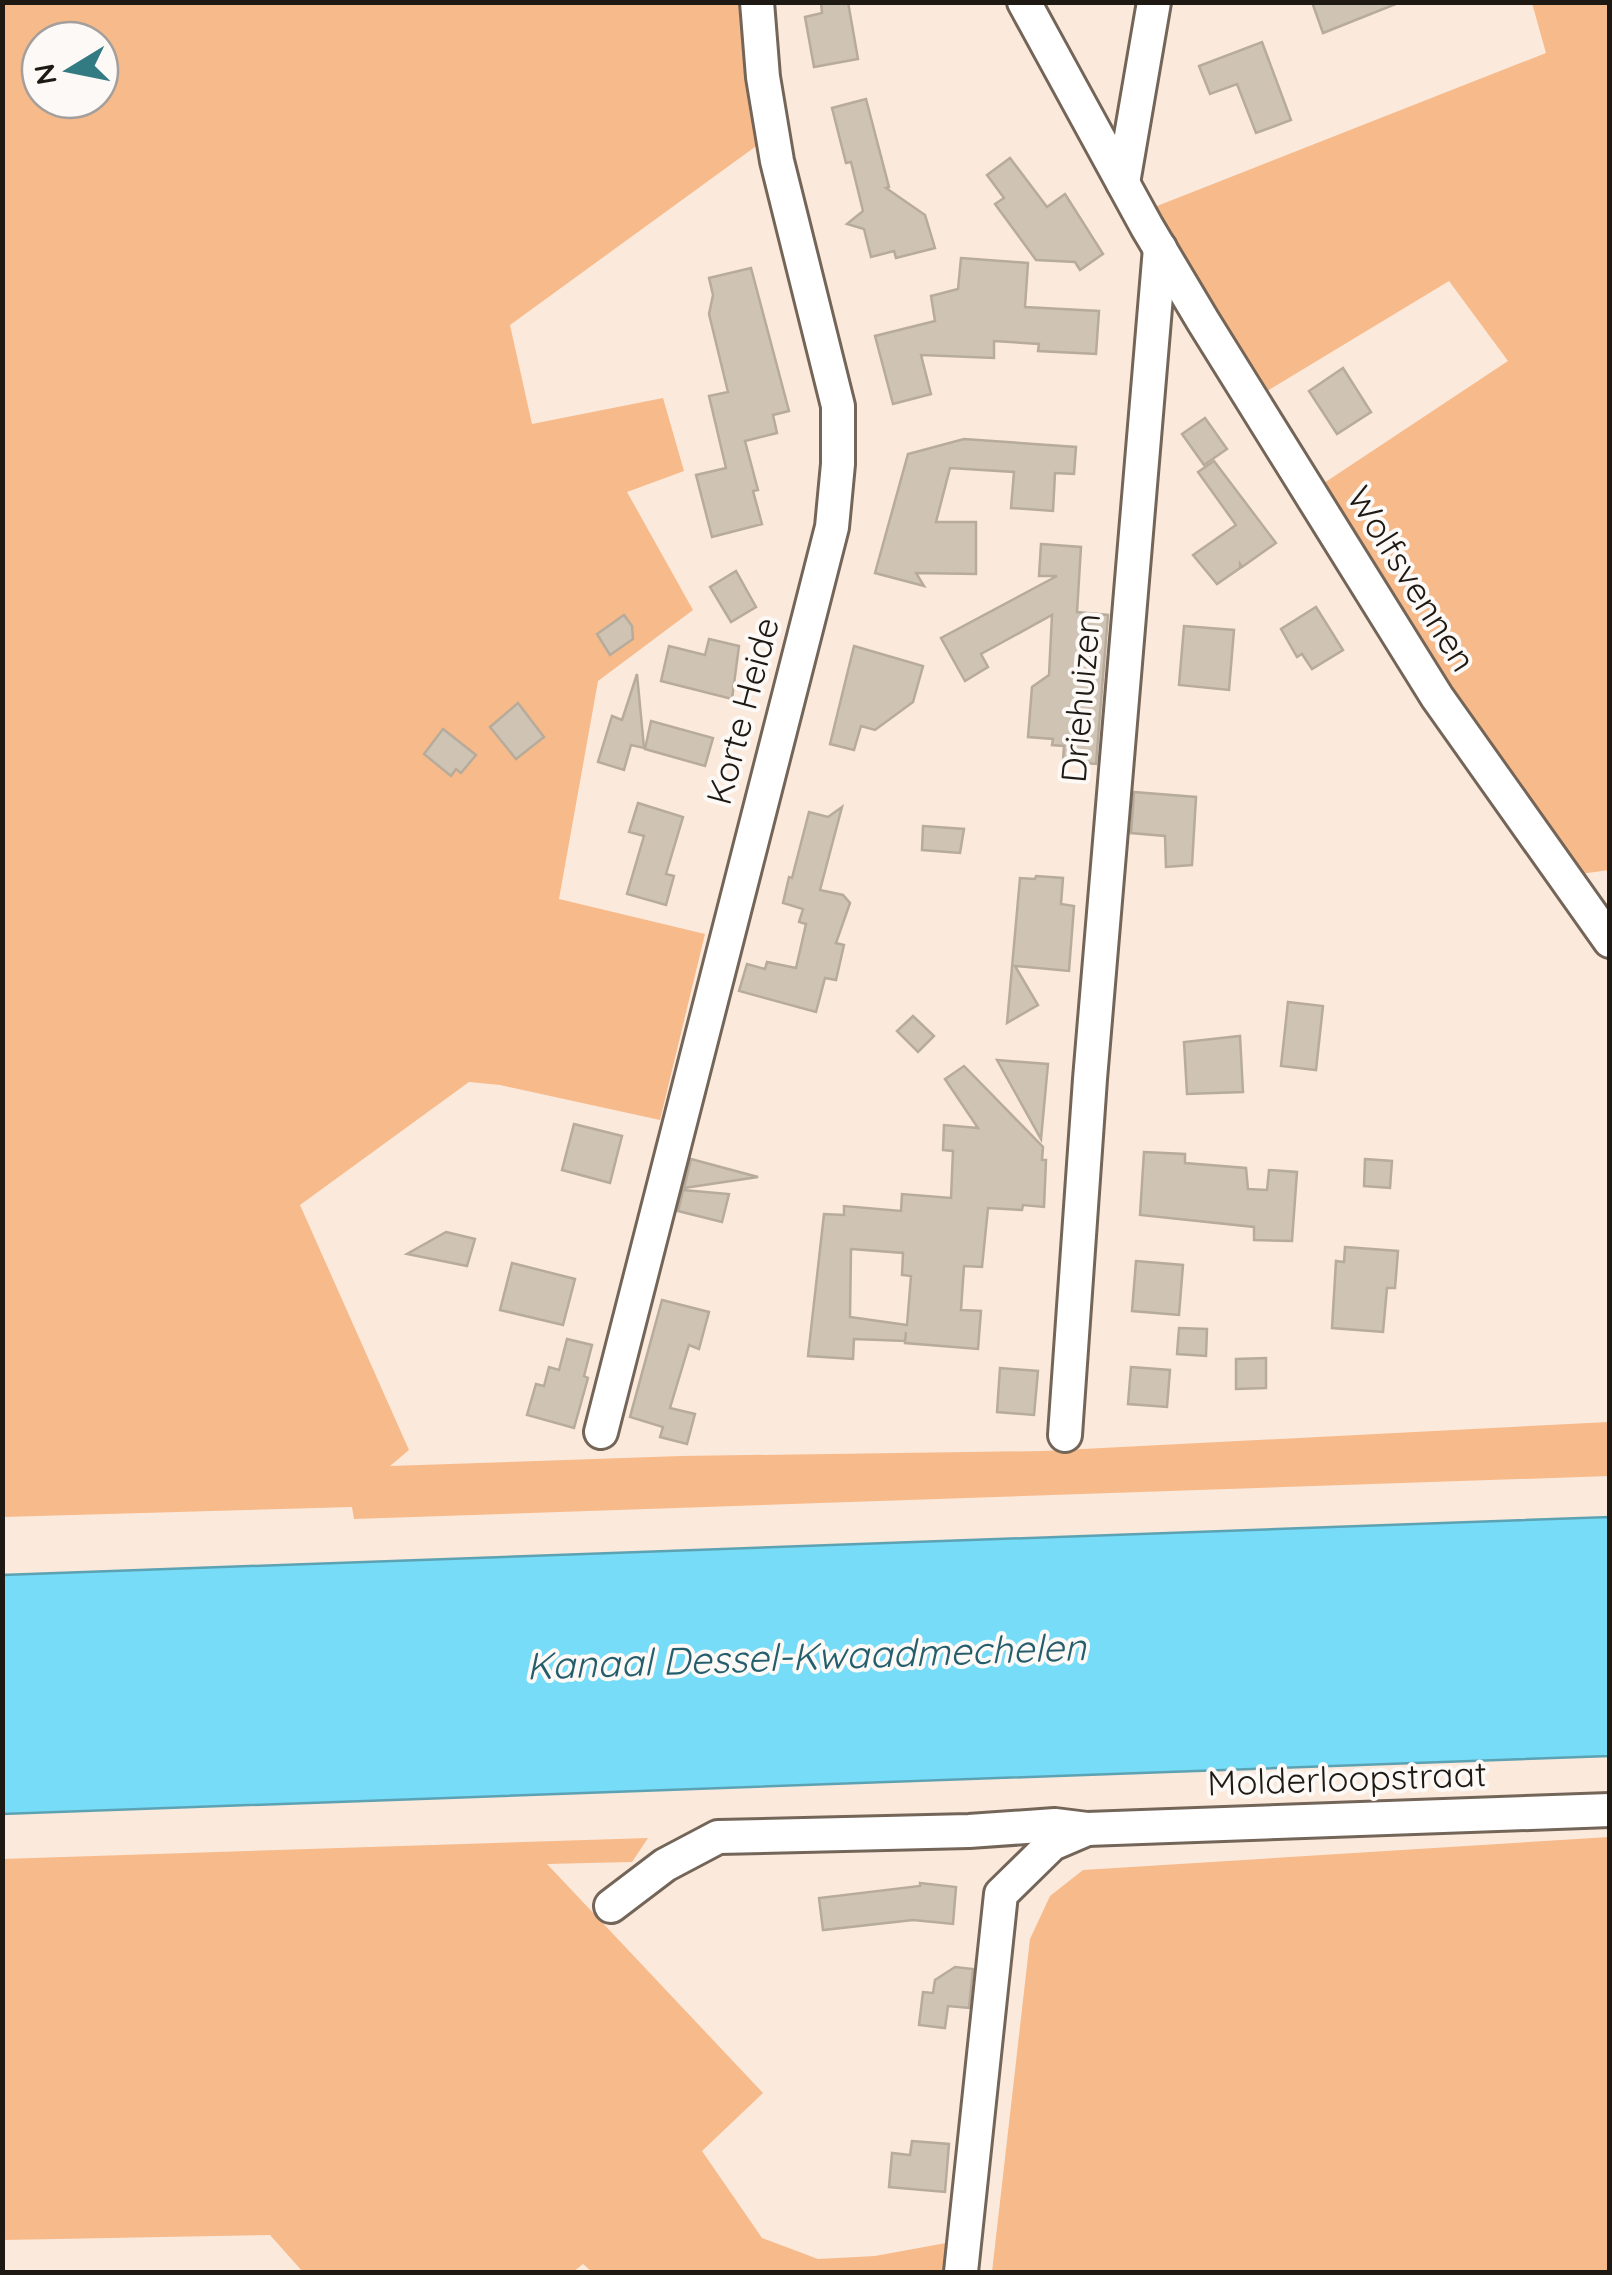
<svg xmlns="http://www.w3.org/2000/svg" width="1612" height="2275" viewBox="0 0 1612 2275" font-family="Quicksand,sans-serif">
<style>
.green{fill:#f7ba8a;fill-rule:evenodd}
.water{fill:#76dcf7;stroke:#5ca2b3;stroke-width:2.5}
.building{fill:#cfc3b3;stroke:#b7ab9b;stroke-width:2.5;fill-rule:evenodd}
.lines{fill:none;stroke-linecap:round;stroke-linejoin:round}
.minor-casing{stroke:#746559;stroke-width:38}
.minor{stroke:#fff;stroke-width:32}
.labels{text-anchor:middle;stroke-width:8;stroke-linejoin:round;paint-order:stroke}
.street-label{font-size:35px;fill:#1f1914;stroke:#fdf9f6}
.water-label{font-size:38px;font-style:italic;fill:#245e6c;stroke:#fdf9f6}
</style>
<rect width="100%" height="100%" fill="#fbe9dc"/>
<g class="green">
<path d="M2,3H747L759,144L510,325L532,424L663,398L684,471L627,492L693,610L598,681L559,899L705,934L660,1120L500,1085L469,1082L300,1205L409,1450L390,1466L681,1456L1044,1451L1609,1422V1476L354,1519L352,1507L3,1517ZM40,40H100V100H40Z"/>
<polygon points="1532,3 1609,3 1609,870 1580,874 1453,691 1324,483 1508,361 1449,281 1267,391 1152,208 1546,53"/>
<polygon points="1609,1837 1609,2272 992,2272 1030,1939 1050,1896 1083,1870"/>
<polygon points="648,1838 632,1862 547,1864 763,2093 702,2151 762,2238 818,2259 875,2256 957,2241 954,2272 592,2272 583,2264 573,2272 303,2272 270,2235 3,2240 2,1859"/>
</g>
<polygon class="water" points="1609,1517 1609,1756 3,1814 3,1575"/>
<g class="building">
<polygon points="821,2 848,2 858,59 814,67 805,17 822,13"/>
<polygon points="1312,2 1396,2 1396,4 1323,33"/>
<polygon points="1262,42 1291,120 1256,133 1237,84 1210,94 1199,66"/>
<polygon points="866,99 889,187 886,188 925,215 935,248 896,258 894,251 871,257 864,229 847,224 863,211 851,162 846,163 832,108"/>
<polygon points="1010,158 1047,207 1065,194 1103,254 1080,270 1075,262 1036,260 995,204 1004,198 987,175"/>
<polygon points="961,258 1028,263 1025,307 1099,311 1096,354 1038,351 1039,344 994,341 994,358 921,355 931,394 893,404 875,336 935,321 931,296 958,289"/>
<polygon points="751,268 789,411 773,415 777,433 745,441 758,490 753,491 762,524 712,537 696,475 726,468 709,396 728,392 709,314 713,295 709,278"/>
<polygon points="1343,368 1371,412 1337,434 1309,391"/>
<polygon points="1205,418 1227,449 1204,465 1182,434"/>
<polygon points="964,439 1076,447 1074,474 1055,473 1053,511 1011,508 1014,472 950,468 936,522 976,522 976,574 916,573 924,586 875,573 908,454"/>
<polygon points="1214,461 1276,543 1242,567 1240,564 1240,568 1217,584 1193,555 1236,525 1198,472"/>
<polygon points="1041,544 1081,547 1077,612 1108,615 1096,764 1063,761 1064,746 1052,745 1053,739 1028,737 1032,687 1049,675 1052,615 981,654 988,667 965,681 941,638 1057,576 1039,576"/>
<polygon points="736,571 756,607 731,622 710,587"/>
<polygon points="1316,607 1343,650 1312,669 1302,654 1297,657 1281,629"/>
<polygon points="624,615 632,626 633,639 610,655 597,634"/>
<polygon points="1184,626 1234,630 1229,690 1179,685"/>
<polygon points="709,639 739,646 732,699 661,681 669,646 705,655"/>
<polygon points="854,646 923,666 913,702 875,730 861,726 854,750 830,744"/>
<polygon points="637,674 644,748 631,745 624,770 598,762 612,716 622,720"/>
<polygon points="518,703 544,737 516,759 490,727"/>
<polygon points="651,721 713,738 705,766 645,749"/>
<polygon points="443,729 476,755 461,773 456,769 451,776 424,754"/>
<polygon points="1134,792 1196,797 1192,865 1166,867 1165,836 1131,833"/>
<polygon points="638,803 683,817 666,874 674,876 666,905 627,894 644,836 629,832"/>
<polygon points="842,807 820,890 843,895 850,903 836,943 844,945 836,980 825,978 816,1012 739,991 747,964 765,969 767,962 796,968 806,924 799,922 803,909 783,903 789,877 792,878 809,812 828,817"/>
<polygon points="923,826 964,829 960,853 922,850"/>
<polygon points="1036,876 1063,878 1061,904 1074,906 1069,971 1015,966 1038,1005 1007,1023 1020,878 1035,879"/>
<polygon points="1288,1002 1323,1006 1316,1070 1281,1066"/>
<polygon points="913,1016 934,1036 918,1052 897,1031"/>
<polygon points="1240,1036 1243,1092 1187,1094 1184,1042"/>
<polygon points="997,1060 1048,1064 1041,1139"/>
<path d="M964,1066L1043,1147L1042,1160H1046L1044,1207L1023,1205L1022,1210L988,1208L982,1267L964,1266L961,1310L981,1311L978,1349L905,1343L906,1332L905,1341L854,1339L853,1359L808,1356L824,1214L844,1215V1206L901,1211L902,1194L951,1198L953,1151L943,1150L944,1125L978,1128L945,1079ZM851,1249L903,1253L902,1275L911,1276L907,1325L850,1317Z"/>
<polygon points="574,1124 622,1136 610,1183 562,1170"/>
<polygon points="1144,1152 1185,1154 1185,1163 1246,1168 1248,1189 1267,1190 1269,1170 1297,1172 1292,1241 1254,1240 1254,1227 1140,1215"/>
<polygon points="691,1159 758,1177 684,1188"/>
<polygon points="1365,1159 1392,1161 1390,1188 1364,1186"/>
<polygon points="683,1190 729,1194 722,1222 678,1211"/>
<polygon points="446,1232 475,1239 467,1266 407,1254"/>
<polygon points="1345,1247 1398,1251 1395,1288 1387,1288 1383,1332 1332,1328 1336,1261 1344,1262"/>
<polygon points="1136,1261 1183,1265 1179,1315 1132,1311"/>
<polygon points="512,1263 575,1279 563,1325 500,1310"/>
<polygon points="662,1300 709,1312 699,1349 689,1345 670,1408 695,1414 687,1444 660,1437 663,1427 630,1417"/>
<polygon points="1179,1328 1207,1329 1206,1356 1177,1354"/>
<polygon points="567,1339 592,1345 584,1376 588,1378 574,1428 527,1415 536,1384 544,1386 549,1367 559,1370"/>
<polygon points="1266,1358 1266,1388 1236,1389 1236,1359"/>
<polygon points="1131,1367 1170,1370 1167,1407 1128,1404"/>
<polygon points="1000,1368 1038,1371 1034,1415 997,1412"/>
<polygon points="920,1883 956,1887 953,1924 913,1920 823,1930 819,1898 920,1886"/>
<polygon points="955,1967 973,1969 969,2008 948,2006 945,2028 919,2025 923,1992 933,1993 935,1980"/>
<polygon points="912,2141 949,2144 945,2192 889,2187 892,2153 910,2155"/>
</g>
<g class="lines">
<defs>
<g id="minor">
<polyline points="1024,2 1147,227 1203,321 1437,697 1610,941"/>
<polyline points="1123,183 1154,2"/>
<polyline points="601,1432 832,527 838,464 838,406 777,161 763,77 757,2"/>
<polyline points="1065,1435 1090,1079 1160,248"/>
<polyline points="611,1906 665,1865 718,1837 969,1831 1055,1825 1087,1829 1610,1810"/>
<polyline points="961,2272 1001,1894 1052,1844 1087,1829"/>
</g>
</defs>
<use href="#minor" class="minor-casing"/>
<use href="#minor" class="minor"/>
</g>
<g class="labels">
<g class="street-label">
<text transform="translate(1411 579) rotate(58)" y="12">Wolfsvennen</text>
<text transform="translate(1081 698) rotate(-85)" y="12">Driehuizen</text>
<text transform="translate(743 711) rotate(-75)" y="12">Korte Heide</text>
<text transform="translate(1347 1779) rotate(-2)" y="12">Molderloopstraat</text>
</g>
<g class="water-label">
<text transform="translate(806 1657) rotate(-2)" y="13">Kanaal Dessel-Kwaadmechelen</text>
</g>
</g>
<rect width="1612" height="2275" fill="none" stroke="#1f1914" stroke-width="10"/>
<g transform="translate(70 70) rotate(260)"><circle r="48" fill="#fdf9f6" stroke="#a49f9c" stroke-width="2.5"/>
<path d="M0-8L18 38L0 25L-18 38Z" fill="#337b82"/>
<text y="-15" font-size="28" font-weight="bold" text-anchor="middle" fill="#1f1914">N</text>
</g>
</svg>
